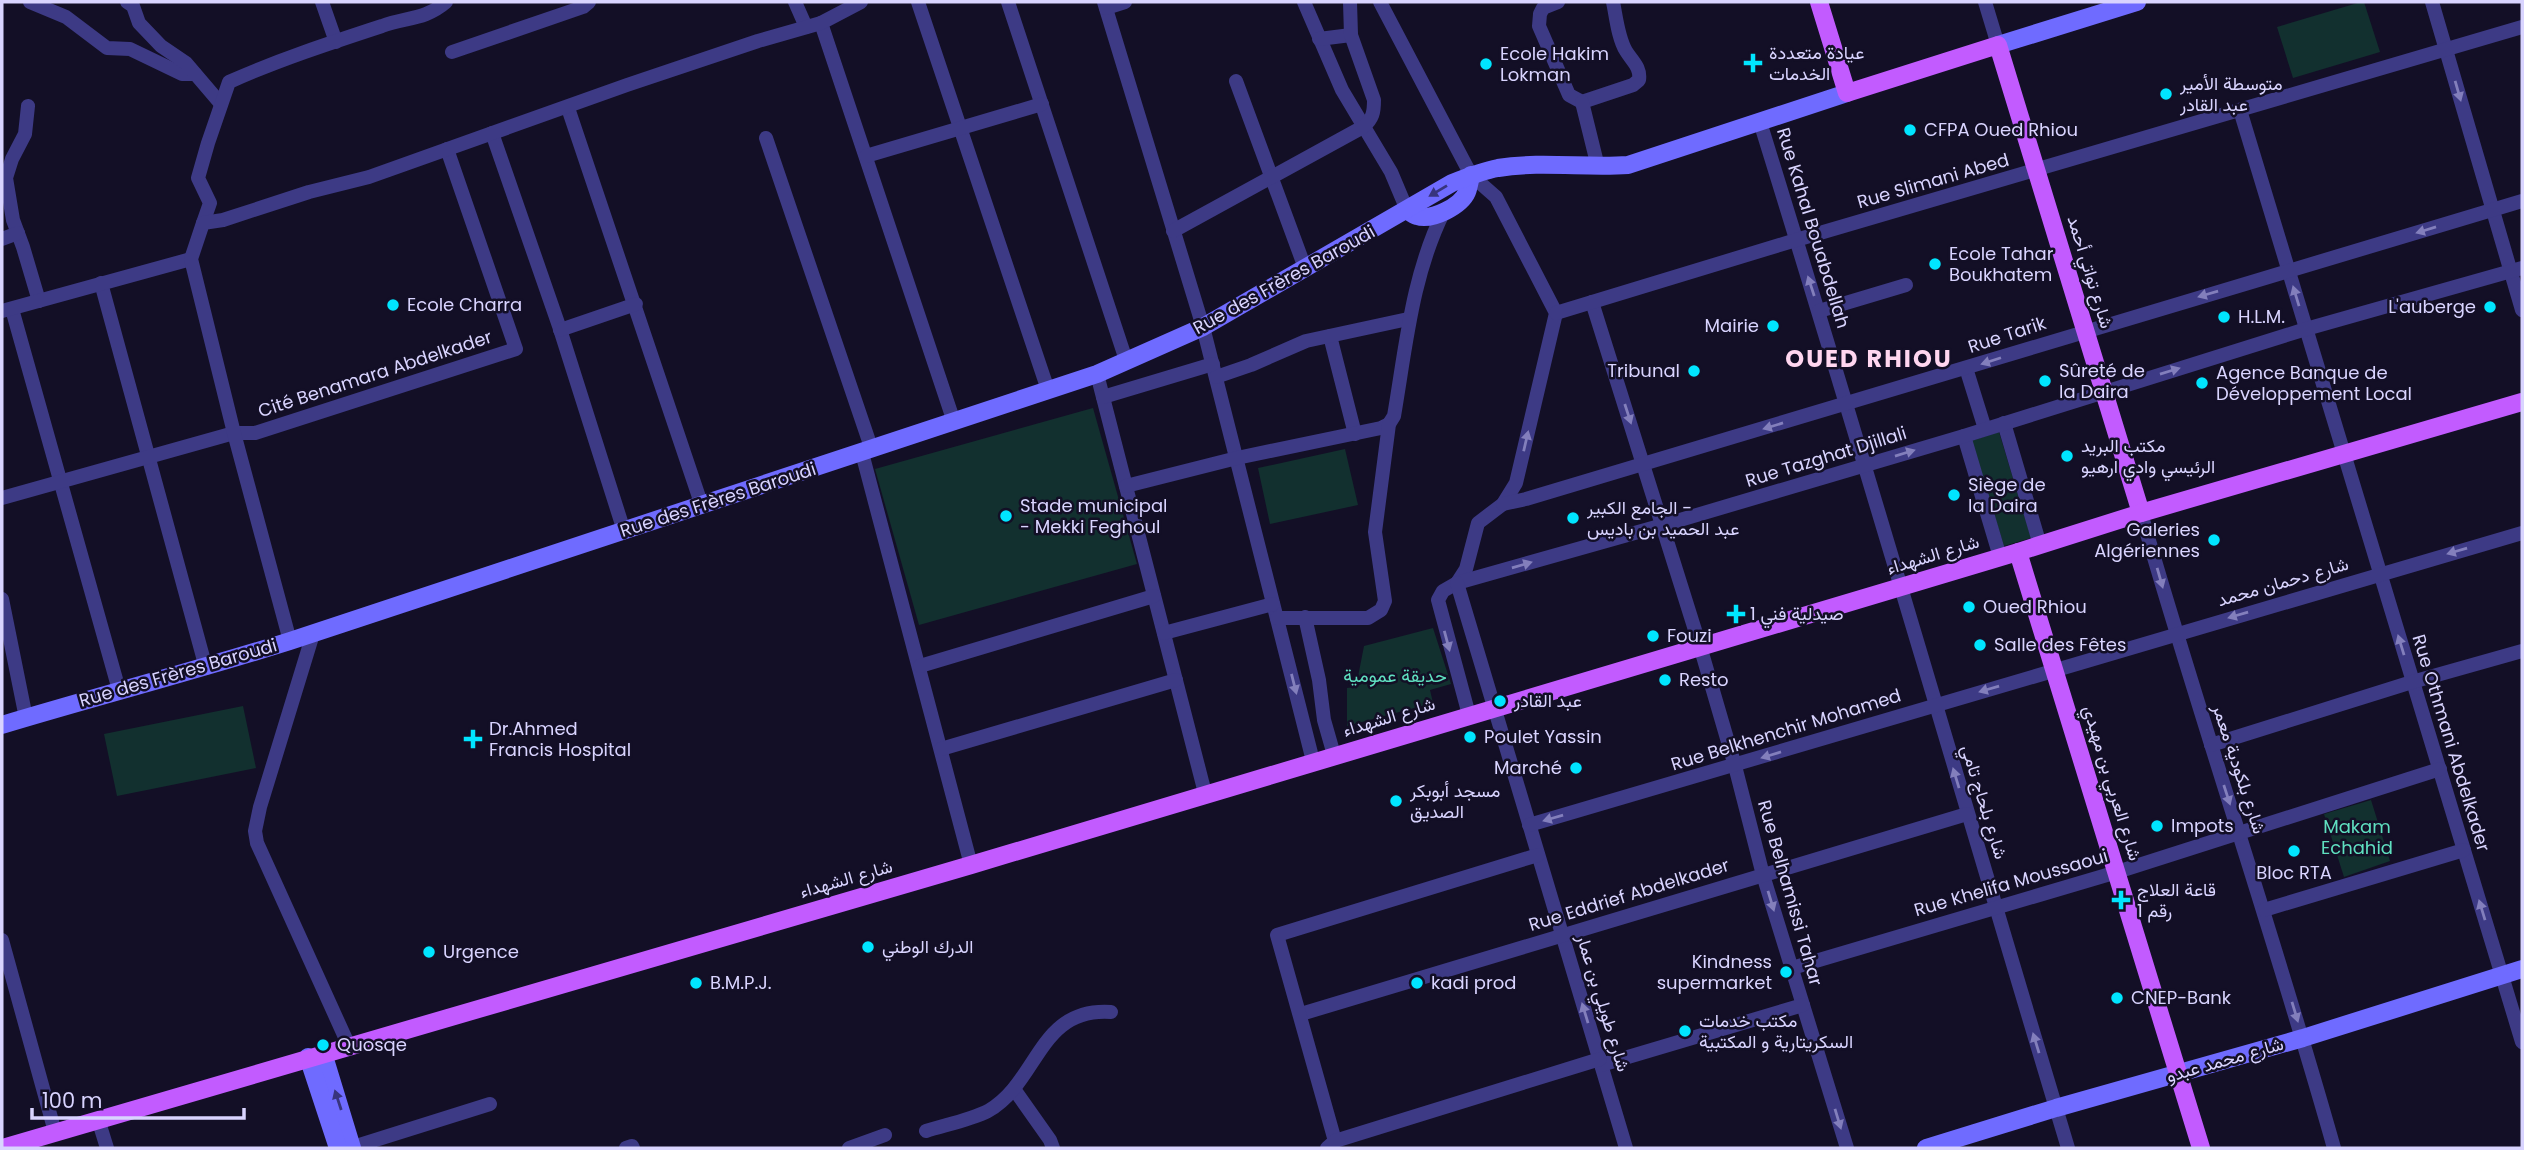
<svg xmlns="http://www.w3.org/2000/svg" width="2524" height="1150" viewBox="0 0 2524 1150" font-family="Poppins,Vazirmatn,sans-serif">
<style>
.green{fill:#12302f}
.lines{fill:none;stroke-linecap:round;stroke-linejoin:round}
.street{stroke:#3d3a85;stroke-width:14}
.secondary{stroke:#6f6bff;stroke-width:18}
.primary{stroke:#c25bff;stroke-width:18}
.oneway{fill:#837fbc}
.oneway2{fill:#38347d}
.poi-dot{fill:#00e5ff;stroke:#130f26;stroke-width:2.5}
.labels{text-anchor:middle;stroke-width:5;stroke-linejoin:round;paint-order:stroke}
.poi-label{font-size:18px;fill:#d9d4ff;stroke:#130f26;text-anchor:start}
.street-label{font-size:18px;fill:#d9d4ff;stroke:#130f26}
.park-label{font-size:18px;fill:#5fe0c0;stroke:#130f26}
.district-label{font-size:24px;font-weight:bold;letter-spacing:2px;fill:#ffd6f0;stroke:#130f26}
</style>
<rect width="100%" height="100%" fill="#130f26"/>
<g class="green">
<polygon points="2361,2 2364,2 2380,52 2293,78 2277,27"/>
<polygon points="1093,408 1137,564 919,625 875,469"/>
<polygon points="1999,432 2031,538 2004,546 1971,441"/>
<polygon points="1345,449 1358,505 1270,524 1258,468"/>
<polygon points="1433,628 1451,684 1430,690 1433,703 1347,726 1347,688 1356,687 1364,646"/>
<polygon points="243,706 256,768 117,796 104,734"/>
<polygon points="2371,800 2390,861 2344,877 2324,814"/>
</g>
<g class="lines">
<g class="street">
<polyline points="30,2 66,17 107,48 130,49 182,74 195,74"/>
<polyline points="127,2 133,6 139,23 161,46 186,63 221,104"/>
<polyline points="322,2 336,42"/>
<polyline points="795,2 806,27"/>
<polyline points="918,2 1048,390"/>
<polyline points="1008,2 1126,360"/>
<polyline points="1104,2 1203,327 1313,761"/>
<polyline points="1304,2 1342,90 1391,172 1407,210"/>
<polyline points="1380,2 1471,175 1496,197 1556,313 1516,483 1503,504 1478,523 1466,569 1457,583 1443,591 1438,600 1469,715"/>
<path d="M1558,2L1543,8L1540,14L1539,26L1569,95L1582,102L1633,85L1639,80C1641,67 1632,61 1626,51C1618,38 1616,16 1613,2"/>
<polyline points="1985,2 1998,45"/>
<polyline points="2432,2 2522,310"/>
<polyline points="1106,8 1125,2"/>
<polyline points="821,23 954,422"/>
<polyline points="1319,39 1351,35"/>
<polyline points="452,52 583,7 589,2"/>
<polyline points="1236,81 1305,268"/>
<polyline points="1582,102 1598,167"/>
<polyline points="28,106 25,134 12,159 6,178 13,220 23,247 39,301"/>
<polyline points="568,108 702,506"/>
<polyline points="2240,110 2522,1042"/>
<path d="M1760,122C1866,463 1965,806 2068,1148"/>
<polyline points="492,133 559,326 624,531"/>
<polyline points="766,138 872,450"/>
<polyline points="866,156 1042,104"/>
<path d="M203,223L210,203L198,178L208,143L229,82C278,60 330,43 382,26C407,17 425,20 446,2"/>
<path d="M1173,231L1363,127C1373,119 1374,112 1374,100L1351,35L1350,2"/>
<polyline points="2,239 18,233"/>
<polyline points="101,283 206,668"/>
<polyline points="1592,302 1700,646 1735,766 1763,875 1847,1148"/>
<polyline points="12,309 119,690"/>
<polyline points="2,311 191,259"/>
<polyline points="1819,311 1906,285"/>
<polyline points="1556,313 1796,240 2522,27"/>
<polyline points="560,330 636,304"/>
<polyline points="1330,336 1355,434"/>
<polyline points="1966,368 1985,429"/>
<polyline points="1097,374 1205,793"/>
<polyline points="1216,377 1251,365 1306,341 1408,319"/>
<polyline points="1103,397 1213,364"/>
<polyline points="2004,423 2040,545"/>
<polyline points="1964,436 2000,557"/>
<polyline points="862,453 971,865"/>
<polyline points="1126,486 1237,458 1381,428 1389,424"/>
<polyline points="2,498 234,433 255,433 516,349 447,149"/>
<path d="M1503,504L1526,499C1859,401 2190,300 2522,201"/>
<path d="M2141,513C2202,725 2274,935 2334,1148"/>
<polyline points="1457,583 1663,525 1964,436 2306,329 2522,268"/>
<polyline points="1457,583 1626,1148"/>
<polyline points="2,599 26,718"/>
<polyline points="1305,617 1319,680 1324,720 1334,755"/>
<path d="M1277,618H1368L1381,610L1385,601L1375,532L1389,424L1394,416C1406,346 1412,275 1444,211"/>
<polyline points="1164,633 1273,604"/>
<polyline points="313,634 260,807 255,831 257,843 349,1046"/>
<polyline points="290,641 234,433 191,259 203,223 223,220 309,192 369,177 627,85 758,41 821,23 861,2"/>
<polyline points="920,666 1154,596"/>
<polyline points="2211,745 2412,682 2522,651"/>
<polyline points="941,749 1176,680"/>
<polyline points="1529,825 2522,533"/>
<polyline points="2264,910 2464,850"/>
<polyline points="2,940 55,1132"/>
<polyline points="1792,968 2117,872 2440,769"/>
<polyline points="1301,1014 1967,814"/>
<polyline points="1601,1065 1803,1005"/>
<polyline points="1014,1089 1050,1140 1053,1148"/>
<polyline points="98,1119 107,1148"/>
<path d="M926,1131C945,1125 970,1120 988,1111C1039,1082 1038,1007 1111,1012"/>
<polyline points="1335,1141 1277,935 1538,855"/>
<polyline points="350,1148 490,1104"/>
<polyline points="626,1148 632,1146 633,1148"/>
<polyline points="849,1148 885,1135"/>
<polyline points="1327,1148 1335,1141 1600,1059"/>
</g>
<g class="secondary">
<polyline points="1998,45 2137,2"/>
<path d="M1407,210C1410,212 1413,215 1417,216C1432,221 1461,206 1467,192C1469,187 1470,180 1471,175"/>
<path d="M2,725C98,696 195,671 290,641L1097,374L1203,327L1452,183C1467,177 1482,171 1498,168C1541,161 1585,168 1628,165L1847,93"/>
<polyline points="323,1053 352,1148"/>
<polyline points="308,1057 338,1148"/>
<polyline points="1926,1148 2056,1108 2303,1038 2522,969"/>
</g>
<g class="primary">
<polyline points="1819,2 1847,93 1998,45 2141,513"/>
<polyline points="2018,552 2201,1148"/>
<polyline points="3,1148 971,865 2018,552 2141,513 2522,402"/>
</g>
</g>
<defs><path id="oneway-solid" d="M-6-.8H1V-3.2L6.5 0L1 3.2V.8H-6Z" transform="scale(1.75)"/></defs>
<g class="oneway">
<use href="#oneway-solid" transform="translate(2458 91) rotate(74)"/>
<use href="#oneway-solid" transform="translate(2426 230) rotate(163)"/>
<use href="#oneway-solid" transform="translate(1811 286) rotate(-108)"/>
<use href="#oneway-solid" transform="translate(2208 294) rotate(164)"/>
<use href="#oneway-solid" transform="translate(2296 296) rotate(-107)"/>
<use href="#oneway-solid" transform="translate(1991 361) rotate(162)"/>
<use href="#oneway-solid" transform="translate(2170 371) rotate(-17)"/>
<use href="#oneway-solid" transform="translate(1628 414) rotate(72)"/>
<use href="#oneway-solid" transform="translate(1773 426) rotate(163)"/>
<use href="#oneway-solid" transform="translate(1526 441) rotate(-77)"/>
<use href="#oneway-solid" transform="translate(1905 453) rotate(-17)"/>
<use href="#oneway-solid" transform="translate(2457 551) rotate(164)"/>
<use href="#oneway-solid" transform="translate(1522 565) rotate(-16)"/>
<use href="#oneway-solid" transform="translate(2160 578) rotate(74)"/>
<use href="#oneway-solid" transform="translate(2238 615) rotate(164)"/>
<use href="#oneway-solid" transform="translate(1447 641) rotate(75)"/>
<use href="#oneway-solid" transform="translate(2401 645) rotate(-107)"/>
<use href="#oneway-solid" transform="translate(1294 684) rotate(76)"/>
<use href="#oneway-solid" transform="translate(1989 689) rotate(164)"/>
<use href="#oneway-solid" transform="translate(1771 755) rotate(163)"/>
<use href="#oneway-solid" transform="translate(1956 778) rotate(-107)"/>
<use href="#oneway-solid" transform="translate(2227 795) rotate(72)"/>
<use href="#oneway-solid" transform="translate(1553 818) rotate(164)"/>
<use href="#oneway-solid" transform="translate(1771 901) rotate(73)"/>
<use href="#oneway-solid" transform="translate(2482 910) rotate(-107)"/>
<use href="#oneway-solid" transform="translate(2295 1012) rotate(73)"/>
<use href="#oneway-solid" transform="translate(1585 1013) rotate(-107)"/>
<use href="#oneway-solid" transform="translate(2036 1043) rotate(-107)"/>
<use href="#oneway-solid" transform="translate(1838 1119) rotate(73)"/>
</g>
<g class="oneway2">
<use href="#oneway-solid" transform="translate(1438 191) rotate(149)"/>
<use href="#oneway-solid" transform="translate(338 1100) rotate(-108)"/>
</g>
<g class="poi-dot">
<path d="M1749.5 52.5h7v7h7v7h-7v7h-7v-7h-7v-7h7z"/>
<circle cx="1486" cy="64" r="7"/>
<circle cx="2166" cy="94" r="7"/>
<circle cx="1910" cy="130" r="7"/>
<circle cx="1935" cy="264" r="7"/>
<circle cx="393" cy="305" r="7"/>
<circle cx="2490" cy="307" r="7"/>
<circle cx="2224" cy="317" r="7"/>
<circle cx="1773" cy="326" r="7"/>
<circle cx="1694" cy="371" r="7"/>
<circle cx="2045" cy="381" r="7"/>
<circle cx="2202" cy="383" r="7"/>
<circle cx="2067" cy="456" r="7"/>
<circle cx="1954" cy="495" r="7"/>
<circle cx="1006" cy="516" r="7"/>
<circle cx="1573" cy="518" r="7"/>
<circle cx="2214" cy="540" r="7"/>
<circle cx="1969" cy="607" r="7"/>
<path d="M1732.5 603.5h7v7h7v7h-7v7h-7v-7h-7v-7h7z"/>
<circle cx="1653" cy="636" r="7"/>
<circle cx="1980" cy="645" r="7"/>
<circle cx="1665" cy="680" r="7"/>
<circle cx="1500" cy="701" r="7"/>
<circle cx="1470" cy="737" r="7"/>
<path d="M469.5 728.5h7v7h7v7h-7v7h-7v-7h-7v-7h7z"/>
<circle cx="1576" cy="768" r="7"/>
<circle cx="1396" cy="801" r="7"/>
<circle cx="2157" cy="826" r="7"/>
<circle cx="2294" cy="851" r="7"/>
<path d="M2117.5 889.5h7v7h7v7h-7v7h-7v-7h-7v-7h7z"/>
<circle cx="868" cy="947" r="7"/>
<circle cx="429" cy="952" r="7"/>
<circle cx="1786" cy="972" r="7"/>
<circle cx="696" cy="983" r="7"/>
<circle cx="1417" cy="983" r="7"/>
<circle cx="2117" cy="998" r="7"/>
<circle cx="1685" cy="1031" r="7"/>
<circle cx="323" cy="1045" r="7"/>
</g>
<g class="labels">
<g class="poi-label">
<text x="1769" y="59">عيادة متعددة<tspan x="1769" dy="21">الخدمات</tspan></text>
<text x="1500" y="60">Ecole Hakim<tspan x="1500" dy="21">Lokman</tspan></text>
<text x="2180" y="90">متوسطة الأمير<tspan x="2180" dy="21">عبد القادر</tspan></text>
<text x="1924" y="136">CFPA Oued Rhiou</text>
<text x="1949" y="260">Ecole Tahar<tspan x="1949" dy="21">Boukhatem</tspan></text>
<text x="407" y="311">Ecole Charra</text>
<text x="2476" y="313" text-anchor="end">L'auberge</text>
<text x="2238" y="323">H.L.M.</text>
<text x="1759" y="332" text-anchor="end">Mairie</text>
<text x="1680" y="377" text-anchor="end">Tribunal</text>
<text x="2059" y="377">Sûreté de<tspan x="2059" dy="21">la Daira</tspan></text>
<text x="2216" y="379">Agence Banque de<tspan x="2216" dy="21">Développement Local</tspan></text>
<text x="2081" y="452">مكتب البريد<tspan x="2081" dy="21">الرئيسي وادي ارهيو</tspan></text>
<text x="1968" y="491">Siège de<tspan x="1968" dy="21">la Daira</tspan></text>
<text x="1020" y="512">Stade municipal<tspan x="1020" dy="21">- Mekki Feghoul</tspan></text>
<text x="1587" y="514">الجامع الكبير -<tspan x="1587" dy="21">عبد الحميد بن باديس</tspan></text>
<text x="2200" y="536" text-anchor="end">Galeries<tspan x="2200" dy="21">Algériennes</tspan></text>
<text x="1983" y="613">Oued Rhiou</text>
<text x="1750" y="620">صيدلية فني 1</text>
<text x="1667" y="642">Fouzi</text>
<text x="1994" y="651">Salle des Fêtes</text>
<text x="1679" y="686">Resto</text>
<text x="1514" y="707">عبد القادر</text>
<text x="489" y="735">Dr.Ahmed<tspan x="489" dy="21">Francis Hospital</tspan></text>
<text x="1484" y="743">Poulet Yassin</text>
<text x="1562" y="774" text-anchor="end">Marché</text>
<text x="1410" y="797">مسجد أبوبكر<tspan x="1410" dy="21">الصديق</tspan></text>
<text x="2171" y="832">Impots</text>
<text x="2294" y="879" text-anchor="middle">Bloc RTA</text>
<text x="2137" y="896">قاعة العلاج<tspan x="2137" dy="21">رقم 1</tspan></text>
<text x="882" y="953">الدرك الوطني</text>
<text x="443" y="958">Urgence</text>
<text x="1772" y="968" text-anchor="end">Kindness<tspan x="1772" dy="21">supermarket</tspan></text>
<text x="710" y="989">B.M.P.J.</text>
<text x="1431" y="989">kadi prod</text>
<text x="2131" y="1004">CNEP-Bank</text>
<text x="1699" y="1027">مكتب خدمات<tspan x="1699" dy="21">السكريتارية و المكتبية</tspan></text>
<text x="337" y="1051">Quosqe</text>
</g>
<g class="street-label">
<text transform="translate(1933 181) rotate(-16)" y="6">Rue Slimani Abed</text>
<text transform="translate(1813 228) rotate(73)" y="6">Rue Kahal Bouabdellah</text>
<text transform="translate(2090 272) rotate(73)" y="6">شارع تواتي أحمد</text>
<text transform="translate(1284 280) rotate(-29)" y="6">Rue des Frères Baroudi</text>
<text transform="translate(2007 335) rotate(-18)" y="6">Rue Tarik</text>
<text transform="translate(375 374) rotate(-18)" y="6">Cité Benamara Abdelkader</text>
<text transform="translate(1826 457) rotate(-17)" y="6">Rue Tazghat Djillali</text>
<text transform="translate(718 500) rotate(-18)" y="6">Rue des Frères Baroudi</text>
<text transform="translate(1933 555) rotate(-17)" y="6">شارع الشهداء</text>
<text transform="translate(2283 582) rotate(-16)" y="6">شارع دحمان محمد</text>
<text transform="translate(178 673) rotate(-16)" y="6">Rue des Frères Baroudi</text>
<text transform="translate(1389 717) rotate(-17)" y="6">شارع الشهداء</text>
<text transform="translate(1786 730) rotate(-17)" y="6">Rue Belkhenchir Mohamed</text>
<text transform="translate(2451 743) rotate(73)" y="6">Rue Othmani Abdelkader</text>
<text transform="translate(2239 769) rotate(72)" y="6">شارع بلكودية معمر</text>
<text transform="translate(2112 783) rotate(73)" y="6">شارع العربي بن مهيدي</text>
<text transform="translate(1984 802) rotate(73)" y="6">شارع بلحاج تامي</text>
<text transform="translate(846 879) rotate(-16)" y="6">شارع الشهداء</text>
<text transform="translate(2011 883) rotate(-16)" y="6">Rue Khelifa Moussaoui</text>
<text transform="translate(1790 893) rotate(74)" y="6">Rue Belhamissi Tahar</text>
<text transform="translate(1629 895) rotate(-17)" y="6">Rue Eddrief Abdelkader</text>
<text transform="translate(1603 1003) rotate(73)" y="6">شارع طويلي بن عمار</text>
<text transform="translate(2225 1060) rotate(-16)" y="6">شارع محمد عبدو</text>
</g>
<g class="park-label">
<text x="1395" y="682">حديقة عمومية</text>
<text x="2357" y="833">Makam<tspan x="2357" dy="21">Echahid</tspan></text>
</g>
<g class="district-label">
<text x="1869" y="367">OUED RHIOU</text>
</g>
</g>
<rect width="2524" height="1150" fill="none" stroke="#d9d4ff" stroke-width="7"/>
<path d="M32 1108v10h212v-10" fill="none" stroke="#d9d4ff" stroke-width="3.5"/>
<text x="42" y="1108" font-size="21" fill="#d9d4ff" stroke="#130f26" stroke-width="5" paint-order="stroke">100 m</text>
</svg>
